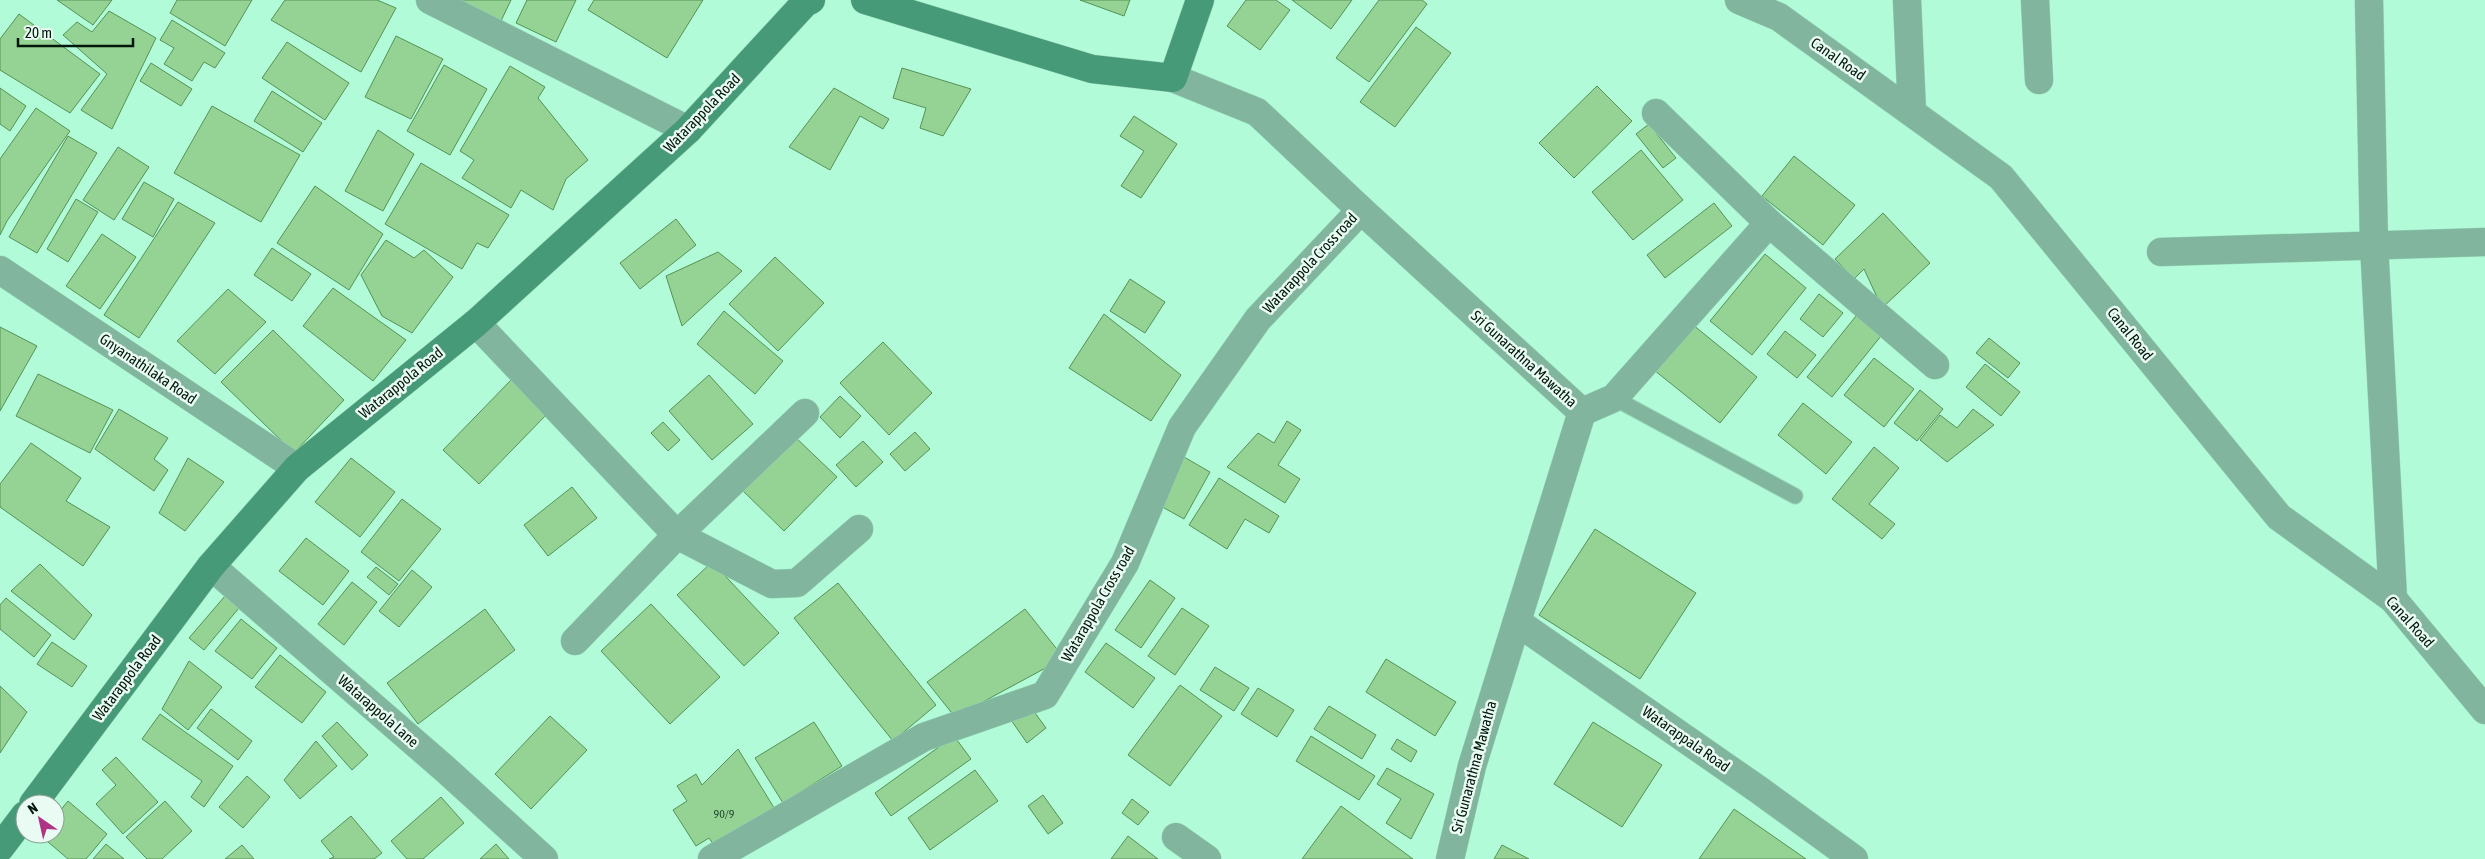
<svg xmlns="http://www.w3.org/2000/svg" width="2485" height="859" viewBox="0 0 2485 859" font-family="'Asap Condensed',sans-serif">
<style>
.building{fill:#94d394;stroke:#559256}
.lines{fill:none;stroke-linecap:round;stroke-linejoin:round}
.lane-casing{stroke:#95d7b8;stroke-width:17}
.street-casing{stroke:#95d7b8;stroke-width:29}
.secondary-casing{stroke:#95d7b8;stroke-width:29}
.lane{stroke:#81b59d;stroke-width:15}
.street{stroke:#81b59d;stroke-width:28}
.secondary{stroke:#479a78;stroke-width:28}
.labels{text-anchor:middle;stroke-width:5;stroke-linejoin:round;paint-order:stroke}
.number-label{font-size:12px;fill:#25462e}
.street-label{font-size:15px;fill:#00170c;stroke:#e9fbf2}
</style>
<rect width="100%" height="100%" fill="#b1fbd9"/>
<g class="building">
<polygon points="57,0 112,0 93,25"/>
<polygon points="177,0 252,0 225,46 170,13"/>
<polygon points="285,0 377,0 396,8 361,72 271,20"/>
<polygon points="452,0 511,0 500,23"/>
<polygon points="527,0 576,0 556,42 516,23"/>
<polygon points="594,0 703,0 667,58 588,10"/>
<polygon points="1080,0 1130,0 1124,16"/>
<polygon points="1246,0 1276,0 1290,10 1260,50 1227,26"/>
<polygon points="1292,0 1352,0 1331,29"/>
<polygon points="1379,0 1422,0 1427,4 1369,82 1336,58"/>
<polygon points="109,11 156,38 112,129 81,110 107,74 63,35 77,22 92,32"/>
<polygon points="19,14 100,74 70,113 0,70 0,39"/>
<polygon points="172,20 225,53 215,68 204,62 192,81 164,64 174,48 160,40"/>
<polygon points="1416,27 1451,53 1395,127 1360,102"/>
<polygon points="396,36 443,59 411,119 365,97"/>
<polygon points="287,42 349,83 325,120 262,78"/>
<polygon points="151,63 192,89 181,106 140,81"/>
<polygon points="444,65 487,89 450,155 407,131"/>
<polygon points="510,66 545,87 538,98 588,160 566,179 553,210 521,190 511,208 462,178 474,160 460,151"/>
<polygon points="902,68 971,89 943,136 920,128 926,108 893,98"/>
<polygon points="1597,86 1632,121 1574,178 1539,143"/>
<polygon points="0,88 26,106 10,131 0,124"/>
<polygon points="834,88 889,119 883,129 860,116 830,170 789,147"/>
<polygon points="272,91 322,123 303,152 254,121"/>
<polygon points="212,106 300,155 261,222 174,173"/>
<polygon points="36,108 70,131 7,221 0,235 0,159"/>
<polygon points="1134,116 1177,144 1141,198 1121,186 1144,151 1120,136"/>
<polygon points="1649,124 1676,158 1663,168 1636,134"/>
<polygon points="378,130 414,154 383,211 345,191"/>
<polygon points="68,136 97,153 37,253 9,237"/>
<polygon points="118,147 149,167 114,220 83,200"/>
<polygon points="1641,150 1683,200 1633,240 1592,192"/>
<polygon points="1794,156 1855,205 1823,245 1762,196"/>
<polygon points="421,163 509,215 488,248 477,243 462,269 385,224"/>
<polygon points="144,182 174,199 153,237 122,219"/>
<polygon points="315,186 383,234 349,290 277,243"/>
<polygon points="76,199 98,212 68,262 47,249"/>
<polygon points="178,202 215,223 139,338 104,315"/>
<polygon points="1714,203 1732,226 1665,278 1647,255"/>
<polygon points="1883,213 1930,263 1882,308 1864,269 1854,279 1835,259"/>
<polygon points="676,219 696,245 640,289 620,263"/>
<polygon points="102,234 136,257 100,309 66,286"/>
<polygon points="386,240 414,258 424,250 453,277 412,333 382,316 361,275"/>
<polygon points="272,248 311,274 292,301 254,275"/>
<polygon points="718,252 742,271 682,326 666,276"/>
<polygon points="1765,254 1806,288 1752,355 1710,321"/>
<polygon points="775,257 824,303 778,351 729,304"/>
<polygon points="1130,279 1165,302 1145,333 1110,311"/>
<polygon points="333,288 406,340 373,381 303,326"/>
<polygon points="228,289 266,322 215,374 177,341"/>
<polygon points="1819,294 1843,313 1823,337 1800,319"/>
<polygon points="724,311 783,361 755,394 697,344"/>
<polygon points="1104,314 1181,375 1151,421 1069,368"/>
<polygon points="1856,316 1881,336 1832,397 1807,377"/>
<polygon points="1687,320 1757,377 1720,423 1649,366"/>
<polygon points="0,327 37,346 0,411"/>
<polygon points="273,330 344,400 294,453 221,382"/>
<polygon points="1785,331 1816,355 1797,378 1767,354"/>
<polygon points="1989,338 2020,363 2008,378 1976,353"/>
<polygon points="883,342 932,393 889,435 840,383"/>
<polygon points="1874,358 1914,389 1884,427 1844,395"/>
<polygon points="1985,364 2020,392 2001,416 1966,387"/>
<polygon points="38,374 113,410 90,453 16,416"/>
<polygon points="709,375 753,424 712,460 669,411"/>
<polygon points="512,379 548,413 479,484 443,450"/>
<polygon points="1920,390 1943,409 1917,441 1894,423"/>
<polygon points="840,396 861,416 840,438 820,417"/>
<polygon points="1803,403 1852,442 1826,474 1778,435"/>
<polygon points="119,409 168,438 154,459 168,470 154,491 95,449"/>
<polygon points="1973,409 1994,425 1947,462 1920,440 1940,415 1957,428"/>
<polygon points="1287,421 1301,430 1278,465 1300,479 1285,503 1227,467 1258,433 1274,443"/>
<polygon points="663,422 680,440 668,451 651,433"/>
<polygon points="915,432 930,449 905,471 890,454"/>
<polygon points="793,435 837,477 784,531 740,488"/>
<polygon points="863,441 883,462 856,487 836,465"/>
<polygon points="31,443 81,478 66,501 110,527 83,566 0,507 0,484"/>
<polygon points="1874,447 1899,468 1869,504 1895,524 1882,539 1832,499"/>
<polygon points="1184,457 1210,472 1184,519 1157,504"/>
<polygon points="188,458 224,482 185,531 159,513"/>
<polygon points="351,458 395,492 360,537 315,502"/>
<polygon points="1219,478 1279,516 1269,533 1245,519 1227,549 1189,525"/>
<polygon points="572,487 597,518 548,556 524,525"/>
<polygon points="402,499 441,529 399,581 361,552"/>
<polygon points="1595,529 1696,593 1640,679 1539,615"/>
<polygon points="306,538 349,571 323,605 279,571"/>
<polygon points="712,562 779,633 744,666 677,595"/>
<polygon points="40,564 92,615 74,640 11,591"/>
<polygon points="376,567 398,584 389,595 367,577"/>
<polygon points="412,570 432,587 399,627 379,611"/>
<polygon points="1150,580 1175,598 1141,648 1115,630"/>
<polygon points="352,582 377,602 344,645 318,624"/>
<polygon points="838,583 936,705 893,741 794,618"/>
<polygon points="225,596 239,608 204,650 189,638"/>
<polygon points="6,598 51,635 34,657 0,629 0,605"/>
<polygon points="651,604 720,677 670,724 601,651"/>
<polygon points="1182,608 1209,626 1175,675 1148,656"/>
<polygon points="485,609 515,650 418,724 387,683"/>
<polygon points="1025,609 1064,658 955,717 927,682"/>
<polygon points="241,619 277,648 252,679 215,651"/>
<polygon points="52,642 87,666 72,687 37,664"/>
<polygon points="1106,643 1155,678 1133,708 1085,672"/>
<polygon points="280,655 326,692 302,723 255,687"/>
<polygon points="1386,659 1456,702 1435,736 1366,692"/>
<polygon points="189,661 222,687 188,730 162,709"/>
<polygon points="1215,667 1249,688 1234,711 1200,690"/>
<polygon points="1180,685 1222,716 1170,786 1128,755"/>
<polygon points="0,686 27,712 0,753"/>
<polygon points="1258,688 1294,710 1277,737 1241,714"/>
<polygon points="1030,706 1046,728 1027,743 1011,720"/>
<polygon points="1329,706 1376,735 1362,759 1314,729"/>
<polygon points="211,709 252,741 238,760 197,728"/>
<polygon points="160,714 233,766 204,807 191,797 202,781 142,739"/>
<polygon points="550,716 587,750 531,809 495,774"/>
<polygon points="337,722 368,755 352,770 322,736"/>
<polygon points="814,722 842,766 783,803 755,758"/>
<polygon points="1593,722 1662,765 1622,827 1554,784"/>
<polygon points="954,736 971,759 891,816 875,793"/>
<polygon points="1311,736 1375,776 1359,800 1296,761"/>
<polygon points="1397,739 1417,751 1411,762 1391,749"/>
<polygon points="316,741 337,766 300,799 284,780"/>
<polygon points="738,749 776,811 716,848 709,838 696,846 673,810 687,801 677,786 696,774 702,785"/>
<polygon points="116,757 158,802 123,834 96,804 116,785 102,770"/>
<polygon points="1387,768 1434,794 1411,839 1386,823 1401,799 1377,784"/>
<polygon points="975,770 998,801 930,850 908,818"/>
<polygon points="247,776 270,797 243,828 219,807"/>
<polygon points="1043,795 1063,823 1048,834 1028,806"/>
<polygon points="441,797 464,823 423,859 407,859 391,841"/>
<polygon points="1132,799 1149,812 1138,825 1122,813"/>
<polygon points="68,801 107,834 86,859 68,859 40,835 55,834 55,817"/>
<polygon points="165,801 192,831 162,859 147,859 126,837"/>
<polygon points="1341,806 1413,859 1302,859"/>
<polygon points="1734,809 1806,859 1699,859"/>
<polygon points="351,816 382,853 374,859 329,859 334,857 321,841"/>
<polygon points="1128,836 1158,859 1111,859"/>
<polygon points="106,844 124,859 93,859"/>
<polygon points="496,844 509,859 480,859"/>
<polygon points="242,845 254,859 225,859"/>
<polygon points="1502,845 1529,859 1494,859"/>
</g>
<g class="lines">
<defs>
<polyline id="lane" points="1614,398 1795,496"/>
<g id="street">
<polyline points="430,0 688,130"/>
<polyline points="1739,0 1779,17 2001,177 2279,517 2393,599 2485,710"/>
<polyline points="1907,0 1912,112"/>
<polyline points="2035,0 2039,80"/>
<polyline points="2369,0 2374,244 2393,599"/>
<polyline points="1173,78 1257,112 1361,210 1582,412"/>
<polyline points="1656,113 1769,223 1935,365"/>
<polyline points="2161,252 2485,242"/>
<polyline points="0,270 297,468"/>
<polyline points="476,323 677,535 772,584 797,583 859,529"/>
<polyline points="1582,412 1614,398 1769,223"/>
<polyline points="211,566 445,769 544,859"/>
<polyline points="1517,622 1759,790 1854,859"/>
<polyline points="575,641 677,535 805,413"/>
<polyline points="1176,837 1207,859"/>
<polyline points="712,859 924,737 1045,695 1125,563 1182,427 1258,319 1361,210"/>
<polyline points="1450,859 1472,766 1582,412"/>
</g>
<g id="secondary">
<polyline points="865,0 1092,69 1173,78 1200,0"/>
<polyline points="33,804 211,566 297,468 476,323 688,130 805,3 811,0"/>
<polyline points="0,848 25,815"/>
</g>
</defs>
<use href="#lane" class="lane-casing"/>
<use href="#street" class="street-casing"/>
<use href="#secondary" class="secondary-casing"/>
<use href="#lane" class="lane"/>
<use href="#street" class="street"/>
<use href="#secondary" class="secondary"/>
</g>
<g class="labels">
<g class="number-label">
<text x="724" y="818">90/9</text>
</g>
<g class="street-label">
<text transform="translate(1838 59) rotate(35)" y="5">Canal Road</text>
<text transform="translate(702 113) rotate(-46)" y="5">Watarappola Road</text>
<text transform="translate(1310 263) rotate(-47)" y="5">Watarappola Cross road</text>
<text transform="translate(2130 334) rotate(51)" y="5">Canal Road</text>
<text transform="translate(1524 359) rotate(42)" y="5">Sri Gunarathna Mawatha</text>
<text transform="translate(148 369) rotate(34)" y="5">Gnyanathilaka Road</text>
<text transform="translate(401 383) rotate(-39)" y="5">Watarappola Road</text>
<text transform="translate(1098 604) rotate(-60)" y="5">Watarappola Cross road</text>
<text transform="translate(2410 622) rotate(48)" y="5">Canal Road</text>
<text transform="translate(127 678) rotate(-53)" y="5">Watarappola Road</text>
<text transform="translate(378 711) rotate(41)" y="5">Watarappola Lane</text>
<text transform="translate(1686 739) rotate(35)" y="5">Watarappala Road</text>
<text transform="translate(1474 767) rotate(-75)" y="5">Sri Gunarathna Mawatha</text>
</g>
</g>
<g transform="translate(40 819) rotate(326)"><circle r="24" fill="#e9fbf2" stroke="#8ca096"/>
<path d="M0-4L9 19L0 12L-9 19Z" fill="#b03486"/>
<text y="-8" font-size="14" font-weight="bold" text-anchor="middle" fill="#00170c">N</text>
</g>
<path d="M18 38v8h115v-8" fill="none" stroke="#00170c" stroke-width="2.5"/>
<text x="25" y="38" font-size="15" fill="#00170c" stroke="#e9fbf2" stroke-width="4" paint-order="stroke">20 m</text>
</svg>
